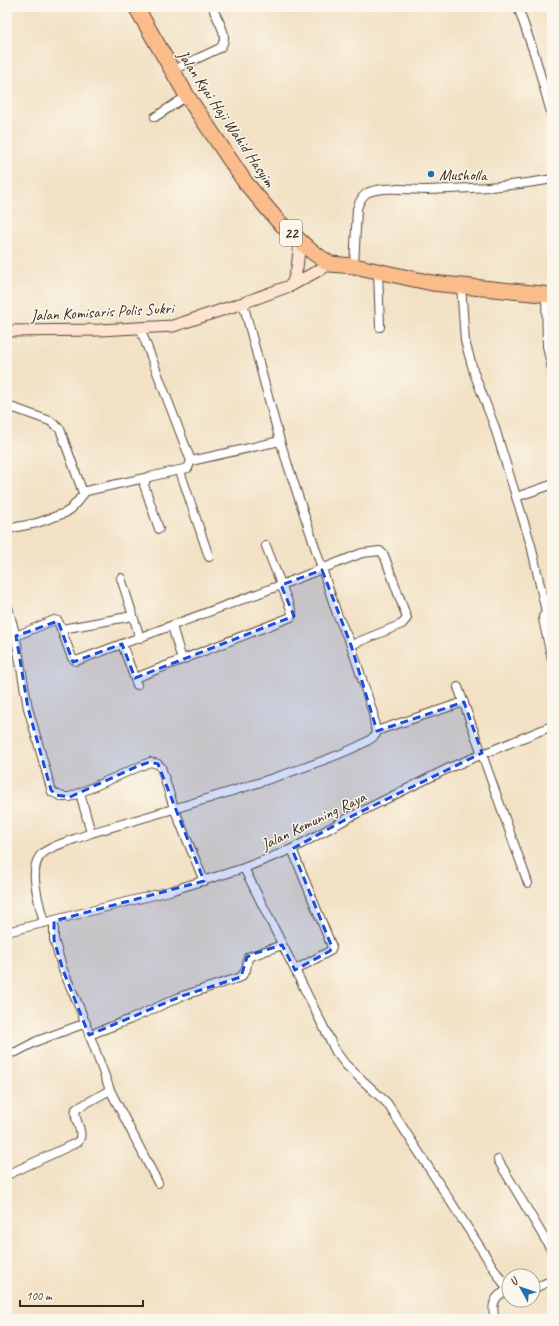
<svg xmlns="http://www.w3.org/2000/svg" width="559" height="1326" viewBox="0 0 559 1326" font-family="Caveat,sans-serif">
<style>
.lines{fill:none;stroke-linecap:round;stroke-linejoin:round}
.street-casing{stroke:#564537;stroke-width:10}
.secondary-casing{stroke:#564537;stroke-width:13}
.highway-casing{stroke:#564537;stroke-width:17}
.street{stroke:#fff;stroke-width:8}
.secondary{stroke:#fde4d0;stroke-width:11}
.highway{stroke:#f9bc8a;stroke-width:15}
.marked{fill:#1d4ed8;fill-opacity:0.2;stroke:#1d4ed8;stroke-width:3;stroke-dasharray:8 5;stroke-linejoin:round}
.poi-dot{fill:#1f6fb2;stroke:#fbf7ec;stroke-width:1.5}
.labels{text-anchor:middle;stroke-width:3;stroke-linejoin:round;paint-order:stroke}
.shield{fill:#fbf7ec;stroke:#75685c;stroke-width:1}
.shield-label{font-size:15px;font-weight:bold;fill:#3b2a1e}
.street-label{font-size:16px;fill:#3b2a1e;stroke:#fbf7ec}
.poi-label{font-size:16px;fill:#3b2a1e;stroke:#fbf7ec;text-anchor:start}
</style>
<rect width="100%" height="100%" fill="#fbf7ec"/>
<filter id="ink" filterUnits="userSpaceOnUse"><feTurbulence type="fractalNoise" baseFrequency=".025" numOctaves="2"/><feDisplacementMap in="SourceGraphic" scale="8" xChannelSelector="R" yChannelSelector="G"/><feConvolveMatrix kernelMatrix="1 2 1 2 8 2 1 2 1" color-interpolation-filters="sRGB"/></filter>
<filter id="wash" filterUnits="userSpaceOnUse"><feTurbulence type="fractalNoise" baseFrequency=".012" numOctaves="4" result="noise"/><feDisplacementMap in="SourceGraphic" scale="16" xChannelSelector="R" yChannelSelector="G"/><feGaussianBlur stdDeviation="0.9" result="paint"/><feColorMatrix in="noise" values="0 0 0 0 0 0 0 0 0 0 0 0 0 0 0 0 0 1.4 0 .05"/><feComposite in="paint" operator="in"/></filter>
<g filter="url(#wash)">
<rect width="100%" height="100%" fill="#f2e1c4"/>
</g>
<g filter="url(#ink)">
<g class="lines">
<defs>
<g id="street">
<polyline points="518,7 535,56 552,116"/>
<path d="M173,70L220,48C230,37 219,23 214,11"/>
<polyline points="155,117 187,96"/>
<path d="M354,266L357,209C359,202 362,195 369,192C386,186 409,190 427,190C469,188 511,187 552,179"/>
<polyline points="378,271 380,327"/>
<polyline points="461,285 465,341 474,373 494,425 531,545 546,612"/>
<polyline points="546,295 547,346 552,369"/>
<polyline points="140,328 191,461 188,468 149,477 146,479 144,485 159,529"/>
<polyline points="14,408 50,421 60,429 83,493"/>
<polyline points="191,461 280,441"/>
<polyline points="180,471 209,557"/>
<polyline points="516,497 551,485"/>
<polyline points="7,529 37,523 65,513 71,509 86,491 149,477"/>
<polyline points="121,578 140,638"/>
<polyline points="7,604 15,633 28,708 52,792 63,797 70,797 150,762 158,764 161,767 174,808 204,881"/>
<polyline points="552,610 546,612 543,617 544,624 552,659"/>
<polyline points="172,626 182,660"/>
<polyline points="62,629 133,616"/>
<polyline points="16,636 54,620 58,621 72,658 76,661 281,585 362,553 380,551 384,555 407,618 402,624 351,645"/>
<polyline points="122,644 137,685"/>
<polyline points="135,678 291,617 292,612 266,546"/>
<polyline points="458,687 528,883"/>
<polyline points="376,731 464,702"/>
<path d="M91,833C129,822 364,756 376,734L373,713L351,645L337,614L280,441L243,303"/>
<polyline points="292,849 332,947 330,951 295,970"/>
<polyline points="244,868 336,1052 346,1065 387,1103 509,1292"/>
<polyline points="54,921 54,940 63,970 80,1009 110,1090 158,1183"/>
<path d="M44,923C40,905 26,866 43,853C54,844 78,839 91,833L80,793"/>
<polyline points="7,932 170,891 244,868 292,849 352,816 451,767 552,726"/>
<polyline points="89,1035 131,1019 182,996 241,977 246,970 248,957 282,945"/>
<polyline points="7,1053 16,1052 37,1041 86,1023"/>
<polyline points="498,1160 552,1251"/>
<path d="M7,1175L78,1142C86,1131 72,1120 76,1109L110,1090"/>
<polyline points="533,1289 552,1280"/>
<path d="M495,1319C491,1306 494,1295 507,1291"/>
</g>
<g id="secondary">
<polyline points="292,285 297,268 300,242"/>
<polyline points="7,331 100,330 173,326 243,303 292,285 330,264"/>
</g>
<polyline id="highway" points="136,7 187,96 245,182 278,221 311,251 330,264 354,266 432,283 552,295"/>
</defs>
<use href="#street" class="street-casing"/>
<use href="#secondary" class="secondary-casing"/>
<use href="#highway" class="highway-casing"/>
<use href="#street" class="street"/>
<use href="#secondary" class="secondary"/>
<use href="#highway" class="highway"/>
</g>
</g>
<path class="marked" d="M322,570L351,645L377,731L464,702L482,753L352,816L292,849L332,947L330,951L295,970L282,945L256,953L247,957L241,977L182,996L89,1035L63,970L54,940V921L204,881L158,764L150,762L138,766L70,797L56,795L51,790L28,708L16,636L58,621L73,662L122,644L135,678L294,616L281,585Z"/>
<circle class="poi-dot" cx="431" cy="174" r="4"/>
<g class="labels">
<rect class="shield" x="280" y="220" width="22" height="26" rx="3"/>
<g class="shield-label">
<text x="291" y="238">22</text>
</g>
<g class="street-label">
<text transform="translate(227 118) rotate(56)" y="6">Jalan Kyai Haji Wahid Hasyim</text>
<text transform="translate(102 311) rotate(-3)" y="6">Jalan Komisaris Polis Sukri</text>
<text transform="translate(313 820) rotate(-26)" y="6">Jalan Kemuning Raya</text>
</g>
<g class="poi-label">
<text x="439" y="180">Musholla</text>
</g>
</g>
<rect width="559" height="1326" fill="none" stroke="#fbf7ec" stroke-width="24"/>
<g transform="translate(521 1288) rotate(310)"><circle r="19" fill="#fbf7ec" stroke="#aea59a"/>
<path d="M0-3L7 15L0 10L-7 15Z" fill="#1f6fb2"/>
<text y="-6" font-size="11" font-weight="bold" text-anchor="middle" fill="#3b2a1e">U</text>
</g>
<path d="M20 1300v6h123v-6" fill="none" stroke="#3b2a1e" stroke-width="2"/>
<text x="26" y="1300" font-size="12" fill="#3b2a1e" stroke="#fbf7ec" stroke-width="3" paint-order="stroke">100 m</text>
</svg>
